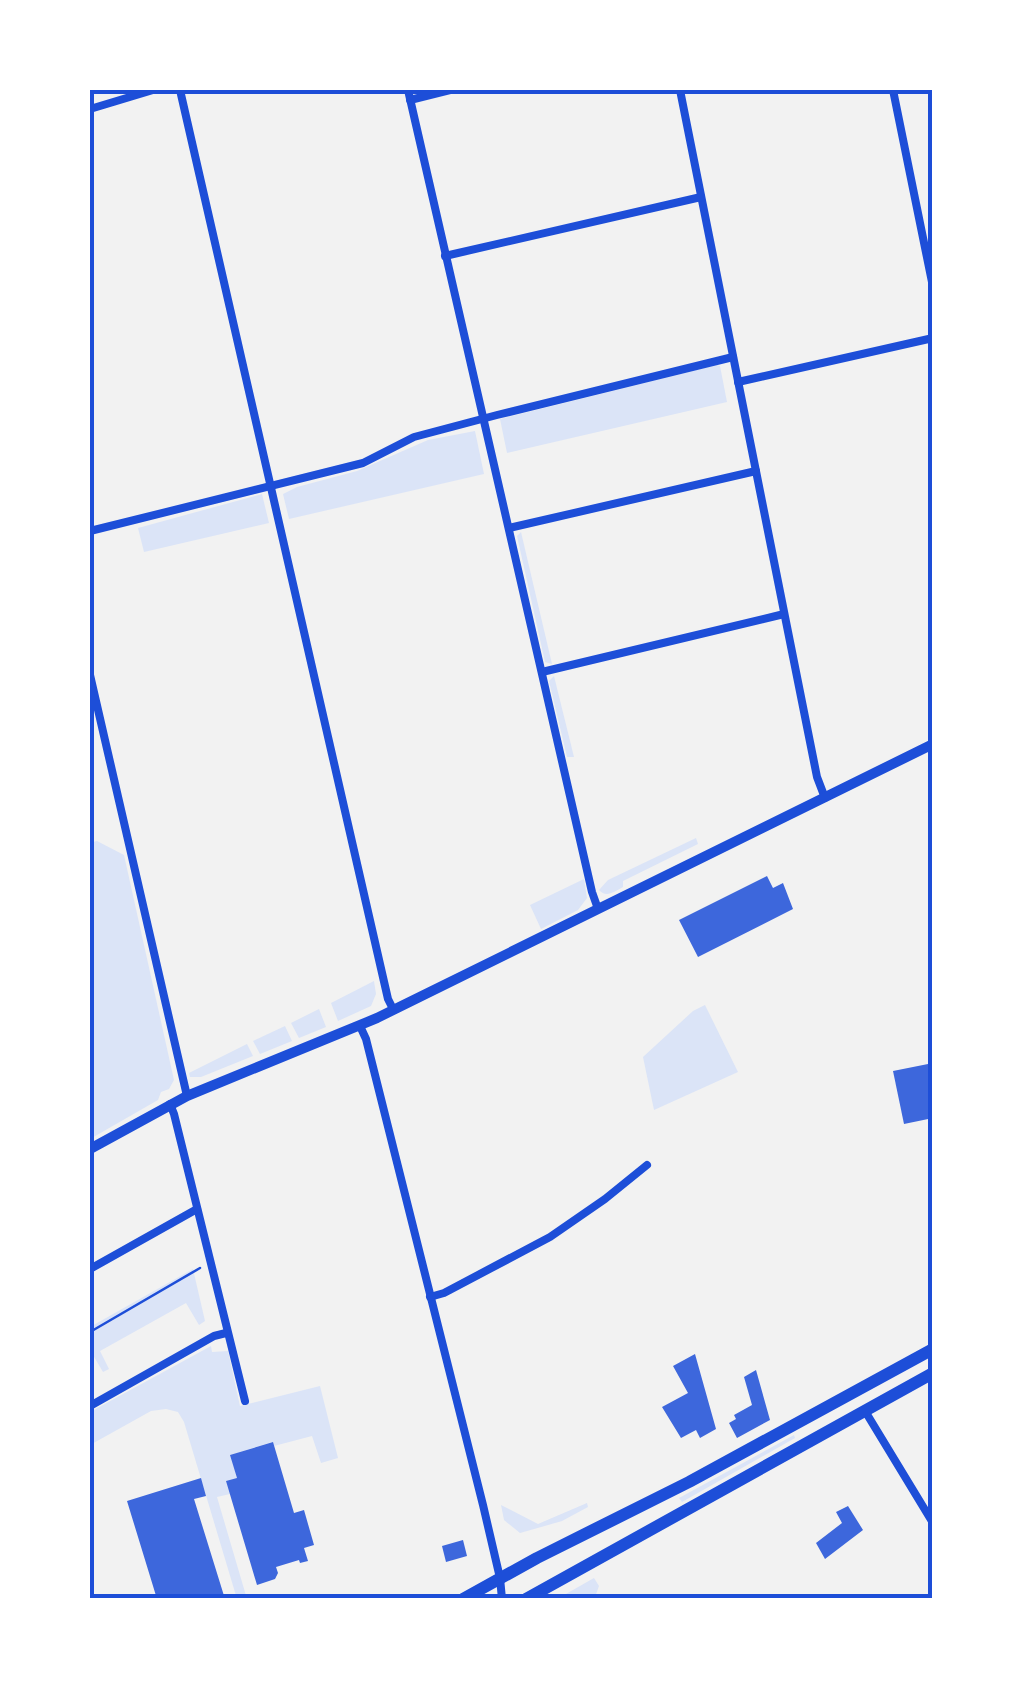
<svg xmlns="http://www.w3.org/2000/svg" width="1023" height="1689" viewBox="0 0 1023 1689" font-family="'IBM Plex Sans',sans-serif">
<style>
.green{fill:#dbe4f7}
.building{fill:#3d67dc}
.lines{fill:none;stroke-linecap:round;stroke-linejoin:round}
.path{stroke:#1d4ed8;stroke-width:2.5}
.minor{stroke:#1d4ed8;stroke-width:8}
.tertiary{stroke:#1d4ed8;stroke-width:10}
.primary{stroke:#1d4ed8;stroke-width:12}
.neatline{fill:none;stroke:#1d4ed8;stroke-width:4}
</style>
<rect width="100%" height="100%" fill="#f2f2f2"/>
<g class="green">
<polygon points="717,365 720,366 727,402 507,453 500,419"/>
<polygon points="475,431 484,474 289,519 283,494 297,487 357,471 428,440"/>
<polygon points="262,494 269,523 144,552 138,528"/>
<polygon points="521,532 552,664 545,662 517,536"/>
<polygon points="554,676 574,757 567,757 549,681"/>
<path d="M696,838L698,844L623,881V887C614,892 606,898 599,890L608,880Z"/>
<polygon points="97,841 124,855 174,1080 169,1089 161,1092 158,1100 90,1139 90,843"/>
<polygon points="584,879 587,898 578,910 541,929 530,905"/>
<polygon points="374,981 376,994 371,1006 338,1021 331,1003"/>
<polygon points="705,1005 738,1072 654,1110 643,1057 693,1011"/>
<polygon points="319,1009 326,1027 299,1038 291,1023"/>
<polygon points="285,1026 292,1041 260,1054 253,1041"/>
<polygon points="247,1044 253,1056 201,1077 190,1077 189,1073"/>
<polygon points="193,1269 205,1321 199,1325 186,1303 100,1351 109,1369 103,1372 90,1350 90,1327"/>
<polygon points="211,1346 212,1352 228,1351 240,1406 320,1386 338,1458 321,1463 312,1436 274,1446 272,1442 231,1455 237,1478 230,1494 217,1497 247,1599 237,1599 184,1422 178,1412 166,1409 151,1411 90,1445 90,1412"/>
<polygon points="794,1435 795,1438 682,1502 679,1498"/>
<polygon points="587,1503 588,1507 562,1521 520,1533 504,1520 501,1505 538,1524"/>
<polygon points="594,1578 599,1586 595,1597 564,1599 566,1594"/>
</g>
<g class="building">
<polygon points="767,876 773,888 783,883 793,909 698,957 679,920"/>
<polygon points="933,1063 933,1118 904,1124 893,1071"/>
<polygon points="695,1354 716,1429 700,1438 696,1430 681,1438 662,1407 688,1393 673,1366"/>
<polygon points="756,1370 770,1420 737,1438 729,1423 736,1419 734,1415 752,1405 744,1377"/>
<polygon points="273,1442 294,1513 304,1510 314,1545 304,1548 308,1561 300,1563 299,1560 276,1567 278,1573 275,1579 257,1585 226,1481 237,1478 230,1455"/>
<polygon points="201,1478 206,1496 194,1499 225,1599 157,1599 127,1501"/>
<polygon points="848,1506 863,1530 825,1559 816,1543 842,1523 836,1512"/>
<polygon points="463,1540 467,1556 446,1562 442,1546"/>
</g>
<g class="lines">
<polyline class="path" points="90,1332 200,1268"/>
<g class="minor">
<polyline points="180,90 388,999 393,1009"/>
<polyline points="408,90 592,892 598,909"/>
<polyline points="680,90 817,777 825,798"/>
<polyline points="893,90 933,287"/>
<polyline points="410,100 450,90"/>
<polyline points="90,109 153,90"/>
<polyline points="445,256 701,197"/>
<polyline points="738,382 933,338"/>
<polyline points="509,528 756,471"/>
<polyline points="90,531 363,463 414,437 497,415 733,357"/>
<polyline points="542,672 784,614"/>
<polyline points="90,675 187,1096"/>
<polyline points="360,1026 366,1039 483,1505 500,1578 502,1599"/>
<polyline points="170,1104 174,1114 245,1401"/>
<polyline points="90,1269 197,1209"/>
<polyline points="430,1297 444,1293 550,1237 605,1199 647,1165"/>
<polyline points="90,1406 214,1336 226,1333"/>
<polyline points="865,1411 933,1523"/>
</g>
<polyline class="tertiary" points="90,1149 187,1096 377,1018 933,744"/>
<g class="primary">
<polyline points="463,1599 537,1558 689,1482 933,1349"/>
<polyline points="526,1599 933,1373"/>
</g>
</g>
<rect width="1023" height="1689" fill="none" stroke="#ffffff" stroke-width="185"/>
<rect x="92" y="92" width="838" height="1504" class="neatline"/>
</svg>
